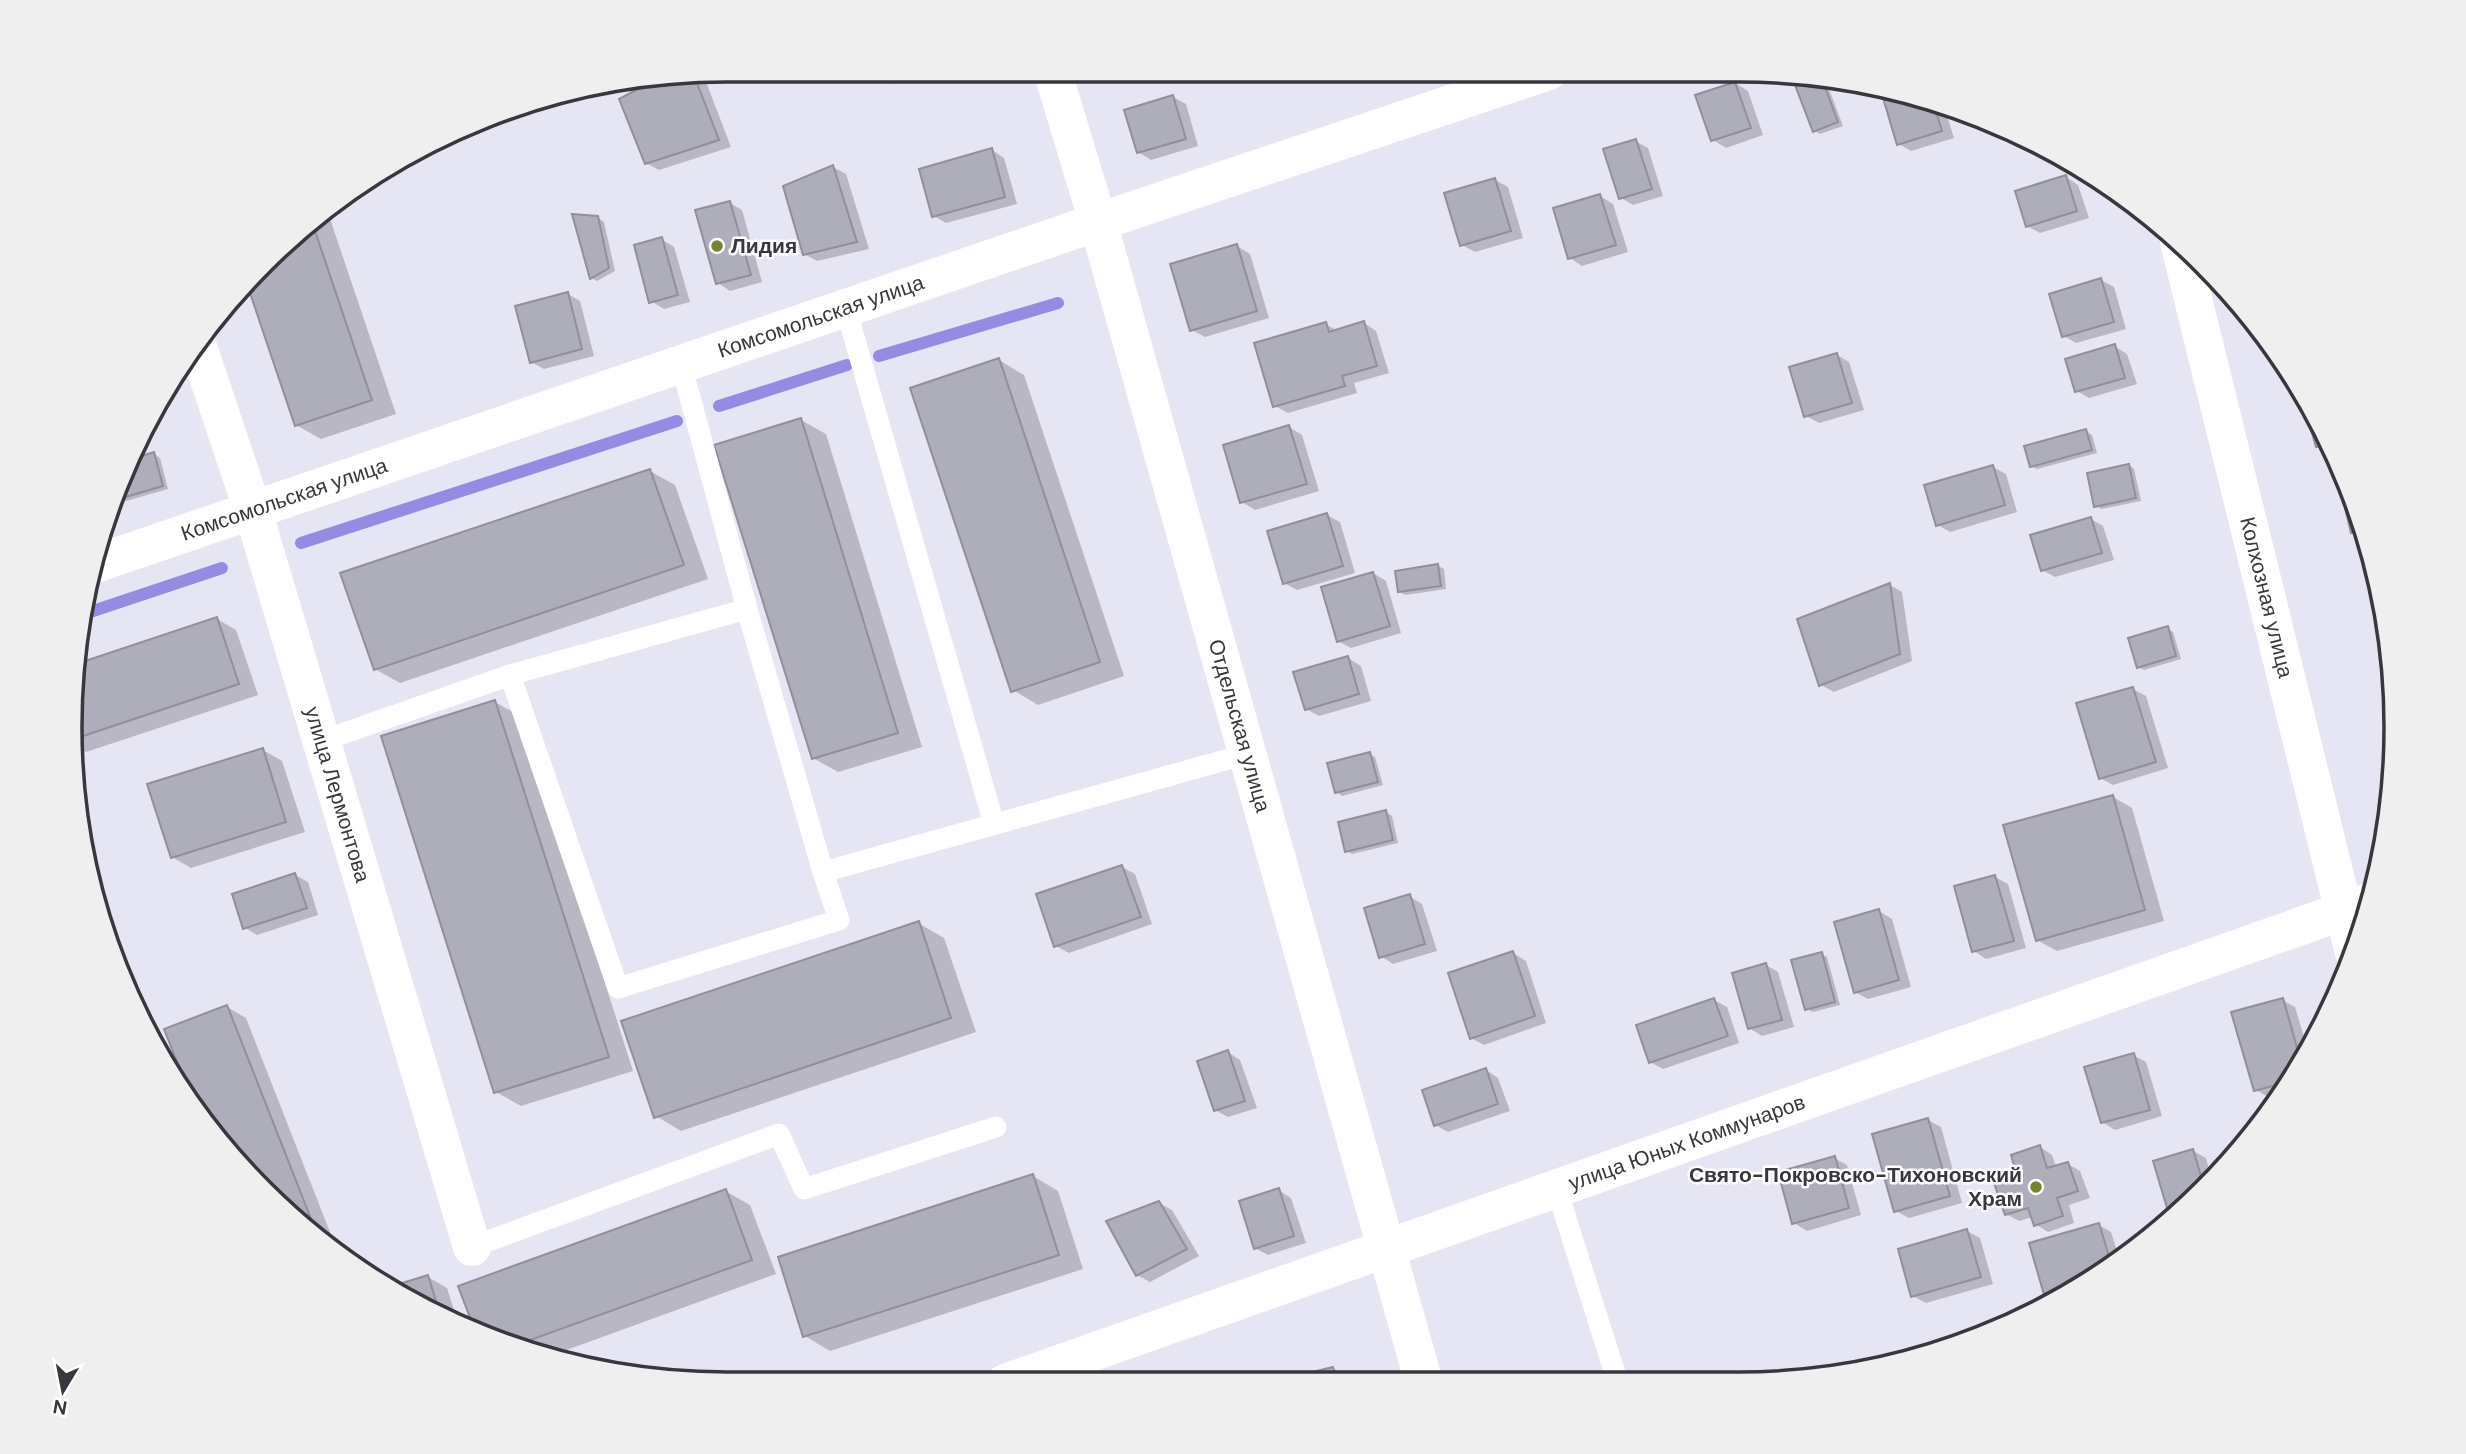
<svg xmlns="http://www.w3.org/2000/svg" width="2466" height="1454" viewBox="0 0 2466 1454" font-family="'DM Sans',sans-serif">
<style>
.shadow{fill:#0003}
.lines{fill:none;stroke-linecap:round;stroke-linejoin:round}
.stream{stroke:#968be3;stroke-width:12}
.building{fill:#aeadba;stroke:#908f9c;stroke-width:2}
.lane{stroke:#fff;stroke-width:21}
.street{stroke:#fff;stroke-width:38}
.secondary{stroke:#fff;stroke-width:38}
.poi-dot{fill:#748432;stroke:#fff;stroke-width:2.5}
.labels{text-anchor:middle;stroke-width:5;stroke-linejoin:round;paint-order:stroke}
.poi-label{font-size:21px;font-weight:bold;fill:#38373d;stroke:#fff;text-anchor:start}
.street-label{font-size:21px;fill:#38373d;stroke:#fff}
.rim{fill:none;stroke:#38373d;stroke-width:3.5}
</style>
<rect width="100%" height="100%" fill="#e6e5f4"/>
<g class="shadow">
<polygon points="877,70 933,70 892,84 879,76"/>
<polygon points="1364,71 1395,71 1374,77"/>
<polygon points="703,74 731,147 659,170 646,163 621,99 654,82"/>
<polygon points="1817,78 1826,81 1843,126 1820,134 1815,131 1797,86"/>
<polygon points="1735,83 1748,91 1763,135 1726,148 1713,140"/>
<polygon points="1883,91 1943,103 1954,138 1911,151 1899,144"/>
<polygon points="1173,97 1186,104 1198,146 1151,160 1138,152"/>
<polygon points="1635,141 1648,148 1663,196 1633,205 1621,198"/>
<polygon points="992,150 1004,158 1017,204 946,223 934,216"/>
<polygon points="833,167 846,174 869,249 817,261 804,254"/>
<polygon points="2066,177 2078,185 2089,218 2040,233 2027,226"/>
<polygon points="1495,180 1508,187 1523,238 1475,252 1462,245"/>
<polygon points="1600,196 1613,204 1628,252 1582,266 1570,258"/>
<polygon points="730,203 742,210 762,282 730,291 718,283"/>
<polygon points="326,207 396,414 321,439 296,425 250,288"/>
<polygon points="598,218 604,222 615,271 597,281 591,278"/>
<polygon points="661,239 674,247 690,302 664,309 651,301"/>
<polygon points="1237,246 1250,254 1269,318 1205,337 1192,330"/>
<polygon points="2101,280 2114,287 2126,329 2076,343 2064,336"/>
<polygon points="568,294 580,301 594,356 544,369 531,362"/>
<polygon points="1364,323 1376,331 1389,373 1354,383 1357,393 1288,413 1275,406 1325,324 1338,331"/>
<polygon points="2114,346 2127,354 2137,384 2089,398 2077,391"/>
<polygon points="1837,355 1849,362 1864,410 1819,423 1806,416"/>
<polygon points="999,360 1024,375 1124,676 1038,705 1013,690"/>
<polygon points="2311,410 2334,453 2331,453 2318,446"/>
<polygon points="801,420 826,434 922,747 838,772 813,758"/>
<polygon points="1289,427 1302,435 1319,491 1255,510 1242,502"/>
<polygon points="2086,431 2092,435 2097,453 2037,469 2031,466"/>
<polygon points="154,454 160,458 168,489 126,501 120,498 137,459"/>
<polygon points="2129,465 2134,469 2141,501 2102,509 2096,506"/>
<polygon points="1993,467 2006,474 2017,512 1950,532 1938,525"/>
<polygon points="650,471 675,485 708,579 400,683 375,669"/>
<polygon points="2351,491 2365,539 2353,532 2344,492"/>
<polygon points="1327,515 1340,522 1355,573 1297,590 1284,583"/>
<polygon points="2091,519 2103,526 2114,560 2055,577 2042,570"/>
<polygon points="1438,566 1444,569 1446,589 1405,595 1399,591"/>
<polygon points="1373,573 1386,581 1401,633 1351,648 1338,641"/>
<polygon points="1890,585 1902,592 1912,661 1834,692 1821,685"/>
<polygon points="217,619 236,630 258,695 86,752 74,745 82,664"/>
<polygon points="2167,628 2173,632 2181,659 2144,670 2138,667"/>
<polygon points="1348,658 1361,666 1371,701 1319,716 1306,709"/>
<polygon points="2133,689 2146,696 2168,768 2113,785 2100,778"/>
<polygon points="495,702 520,716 633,1071 521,1106 496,1092"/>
<polygon points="263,750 282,761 305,832 191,868 172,857"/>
<polygon points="1369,754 1375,757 1383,785 1342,796 1337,792"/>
<polygon points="2113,797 2132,808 2164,921 2057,951 2037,940"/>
<polygon points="1386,812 1392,816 1398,843 1352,854 1347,851"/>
<polygon points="1122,867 1135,874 1152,924 1069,953 1056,946"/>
<polygon points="295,875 308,882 318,915 257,935 244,927"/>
<polygon points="1995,877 2008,884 2026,948 1986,959 1974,951"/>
<polygon points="1409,896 1422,904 1437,951 1393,964 1381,956"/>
<polygon points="1879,911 1892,919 1911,987 1868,999 1855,992"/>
<polygon points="918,923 944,938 976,1032 681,1131 656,1116"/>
<polygon points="1513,953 1526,961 1546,1023 1484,1045 1471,1038"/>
<polygon points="1821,954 1827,957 1840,1005 1813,1012 1807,1009"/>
<polygon points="1766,965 1778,972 1794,1027 1762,1036 1749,1028"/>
<polygon points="1714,1000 1727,1007 1739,1043 1663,1069 1650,1062"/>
<polygon points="2282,1000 2295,1007 2308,1050 2284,1093 2268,1097 2256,1090"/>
<polygon points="227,1007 246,1018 337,1250 206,1127 200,1115 166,1030"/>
<polygon points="1228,1052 1240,1060 1257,1108 1228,1117 1215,1110"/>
<polygon points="2133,1055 2146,1062 2162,1116 2115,1130 2102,1122"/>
<polygon points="1486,1070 1498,1078 1510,1111 1448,1132 1435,1125"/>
<polygon points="1928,1120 1941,1127 1962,1203 1909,1218 1896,1211"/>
<polygon points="2040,1147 2052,1155 2056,1167 2068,1164 2080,1171 2090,1198 2069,1205 2074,1223 2048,1232 2035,1224 2033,1217 2019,1221 2006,1214"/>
<polygon points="2193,1151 2206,1158 2212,1181 2203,1192 2171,1217"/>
<polygon points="1834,1158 1847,1165 1861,1215 1807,1231 1794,1223"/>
<polygon points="1033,1176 1058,1191 1083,1269 830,1351 805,1336"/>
<polygon points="1278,1190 1291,1198 1306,1243 1268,1255 1255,1248"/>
<polygon points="725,1191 750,1205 776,1274 550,1356 515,1349 476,1330 460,1287"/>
<polygon points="1159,1203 1172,1210 1199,1256 1150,1282 1137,1275"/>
<polygon points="2099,1225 2111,1232 2119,1257 2068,1296 2048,1305 2031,1245"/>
<polygon points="1967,1231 1980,1238 1993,1284 1926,1303 1913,1296"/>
<polygon points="428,1277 447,1288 457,1320 403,1294"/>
<polygon points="1333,1368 1352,1380 1353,1383 1274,1383"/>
</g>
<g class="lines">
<g class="stream">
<polyline points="879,356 1058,303"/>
<polyline points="719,406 847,365"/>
<polyline points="301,543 677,421"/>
<polyline points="87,613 222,568"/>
</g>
</g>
<g class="building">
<polygon points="875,70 900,70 878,78"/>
<polygon points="694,75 719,140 645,164 619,99 649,83"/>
<polygon points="1814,78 1822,79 1838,122 1813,132 1795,85"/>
<polygon points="1735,82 1751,128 1711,141 1695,95"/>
<polygon points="1881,91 1933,101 1942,131 1897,145"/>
<polygon points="1173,95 1186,139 1137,153 1124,110"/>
<polygon points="1636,139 1652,189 1619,199 1603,149"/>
<polygon points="992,148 1005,197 932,217 919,169"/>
<polygon points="833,165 857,242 803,255 783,186"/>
<polygon points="2066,175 2077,211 2026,227 2015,191"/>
<polygon points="1495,178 1511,231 1460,246 1444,193"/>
<polygon points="1600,194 1616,245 1568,259 1553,208"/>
<polygon points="730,201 751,275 716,284 695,210"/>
<polygon points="572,214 598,216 609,268 590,279"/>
<polygon points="312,222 372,400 295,426 249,290"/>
<polygon points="662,237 678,295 649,303 634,245"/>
<polygon points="1237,244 1257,311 1190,331 1170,264"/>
<polygon points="2101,278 2114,322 2062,337 2049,294"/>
<polygon points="568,292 582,349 530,363 515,306"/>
<polygon points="1364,321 1377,366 1342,376 1345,386 1273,407 1254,343 1326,322 1329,332"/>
<polygon points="2115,344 2125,378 2075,392 2065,359"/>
<polygon points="1837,353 1852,403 1804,417 1789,367"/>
<polygon points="999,358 1100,662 1011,692 910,388"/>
<polygon points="2310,408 2329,444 2316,447 2305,409"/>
<polygon points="801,418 898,733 812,759 714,445"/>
<polygon points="1289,425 1307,484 1240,503 1223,445"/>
<polygon points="2086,429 2092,450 2030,467 2024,446"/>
<polygon points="154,452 163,486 119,499 138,457"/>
<polygon points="2129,464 2136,498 2094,507 2087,473"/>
<polygon points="1993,465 2005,505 1936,526 1924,485"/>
<polygon points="650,469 684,565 374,670 340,573"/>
<polygon points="2350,489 2363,531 2351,533 2341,491"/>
<polygon points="1327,513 1343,566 1283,584 1267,531"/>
<polygon points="2091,517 2102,553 2041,571 2030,535"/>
<polygon points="1438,564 1441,586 1398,592 1395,571"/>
<polygon points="1373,572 1390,626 1337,642 1321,587"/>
<polygon points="1890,583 1900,654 1819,686 1797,619"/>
<polygon points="217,617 239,684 74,739 82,662"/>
<polygon points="2168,626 2176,656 2137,668 2128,638"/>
<polygon points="1348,656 1359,694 1305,710 1293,672"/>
<polygon points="2133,687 2156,762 2099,779 2076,703"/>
<polygon points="495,700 609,1057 494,1093 381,736"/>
<polygon points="263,748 286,822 171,858 147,784"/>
<polygon points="1370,752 1378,782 1335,793 1327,763"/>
<polygon points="2113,795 2145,910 2036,941 2003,825"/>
<polygon points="1386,810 1393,840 1345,852 1338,822"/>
<polygon points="1122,865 1141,917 1054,947 1036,894"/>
<polygon points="295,873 307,908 243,929 232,894"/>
<polygon points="1995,875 2014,941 1972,952 1954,886"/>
<polygon points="1410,894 1425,944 1379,958 1364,908"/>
<polygon points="1879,909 1899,980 1854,993 1834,922"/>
<polygon points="919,921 951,1018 654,1118 621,1021"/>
<polygon points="1513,951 1535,1016 1470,1039 1448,973"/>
<polygon points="1822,952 1835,1002 1805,1010 1791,960"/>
<polygon points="1766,963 1782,1020 1748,1029 1732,973"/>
<polygon points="1714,998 1728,1036 1649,1063 1636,1025"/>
<polygon points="2283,998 2301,1062 2291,1081 2254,1091 2231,1012"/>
<polygon points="227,1005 315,1229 206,1127 193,1102 164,1029"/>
<polygon points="1228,1050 1245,1101 1214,1111 1197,1061"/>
<polygon points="2134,1053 2150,1110 2101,1123 2084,1067"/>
<polygon points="1486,1068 1498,1104 1434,1126 1422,1090"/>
<polygon points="1928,1118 1950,1196 1894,1212 1872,1134"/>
<polygon points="2040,1145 2047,1168 2068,1162 2078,1191 2057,1198 2063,1216 2034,1226 2028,1208 2005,1215 1994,1183 2017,1176 2011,1155"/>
<polygon points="2193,1149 2205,1190 2170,1218 2153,1161"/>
<polygon points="1835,1156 1849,1208 1792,1224 1778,1172"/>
<polygon points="1033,1174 1059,1255 803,1337 778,1257"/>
<polygon points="1279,1188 1294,1236 1254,1249 1239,1201"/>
<polygon points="726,1189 752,1260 511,1347 474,1328 458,1286"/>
<polygon points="1159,1201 1187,1249 1136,1276 1106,1221"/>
<polygon points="2099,1223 2111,1263 2068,1296 2047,1305 2029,1243"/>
<polygon points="1967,1229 1981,1277 1911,1297 1898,1249"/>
<polygon points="428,1275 439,1311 401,1293 399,1284"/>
<polygon points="1333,1367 1337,1383 1266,1383"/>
</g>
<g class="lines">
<g class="lane">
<polyline points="846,309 994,824"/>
<polyline points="681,364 747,609 823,872 839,920 618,988 510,675 747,609"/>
<polyline points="322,741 510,675"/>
<polyline points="823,872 1247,754"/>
<polyline points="1556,1187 1618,1383"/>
<polyline points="472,1247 779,1134 804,1189 996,1127"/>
</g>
<g class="street">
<polyline points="1098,222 1549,71"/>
<path id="s1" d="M2179,242L2354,953"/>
<path id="s2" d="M197,344L253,511L472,1247"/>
</g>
<g class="secondary">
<path id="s3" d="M1052,70L1098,222L1424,1383"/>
<path id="s4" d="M92,565L1098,222"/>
<path id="s5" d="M1005,1383L2369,902"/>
</g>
</g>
<g class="poi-dot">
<circle cx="717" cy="246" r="7"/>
<circle cx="2036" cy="1187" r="7"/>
</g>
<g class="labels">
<g class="poi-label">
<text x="731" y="253">Лидия</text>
<text x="2022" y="1182" text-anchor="end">Свято-Покровско-Тихоновский<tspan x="2022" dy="24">Храм</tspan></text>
</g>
<g class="street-label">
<text dy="7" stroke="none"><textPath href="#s4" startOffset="770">Комсомольская улица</textPath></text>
<text dy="7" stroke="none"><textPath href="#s4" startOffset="203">Комсомольская улица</textPath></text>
<text dy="7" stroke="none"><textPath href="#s1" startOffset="366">Колхозная улица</textPath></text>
<text dy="7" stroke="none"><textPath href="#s3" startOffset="682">Отдельская улица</textPath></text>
<text dy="7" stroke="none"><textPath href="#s2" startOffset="472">улица Лермонтова</textPath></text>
<text dy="7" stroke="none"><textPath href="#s5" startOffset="723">улица Юных Коммунаров</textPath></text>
</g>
</g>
<path d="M0 0H2466V1454H0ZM727 82H1739A645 645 0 0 1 2384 727V727A645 645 0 0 1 1739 1372H727A645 645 0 0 1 82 727V727A645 645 0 0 1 727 82Z" fill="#efefef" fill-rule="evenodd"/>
<path class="rim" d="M727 82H1739A645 645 0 0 1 2384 727V727A645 645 0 0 1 1739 1372H727A645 645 0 0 1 82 727V727A645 645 0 0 1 727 82Z"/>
<g transform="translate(63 1391) rotate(190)" stroke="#ffffff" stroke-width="5" paint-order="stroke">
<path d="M0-5L12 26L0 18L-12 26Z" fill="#38373d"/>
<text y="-10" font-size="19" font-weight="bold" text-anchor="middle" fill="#38373d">N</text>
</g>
</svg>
